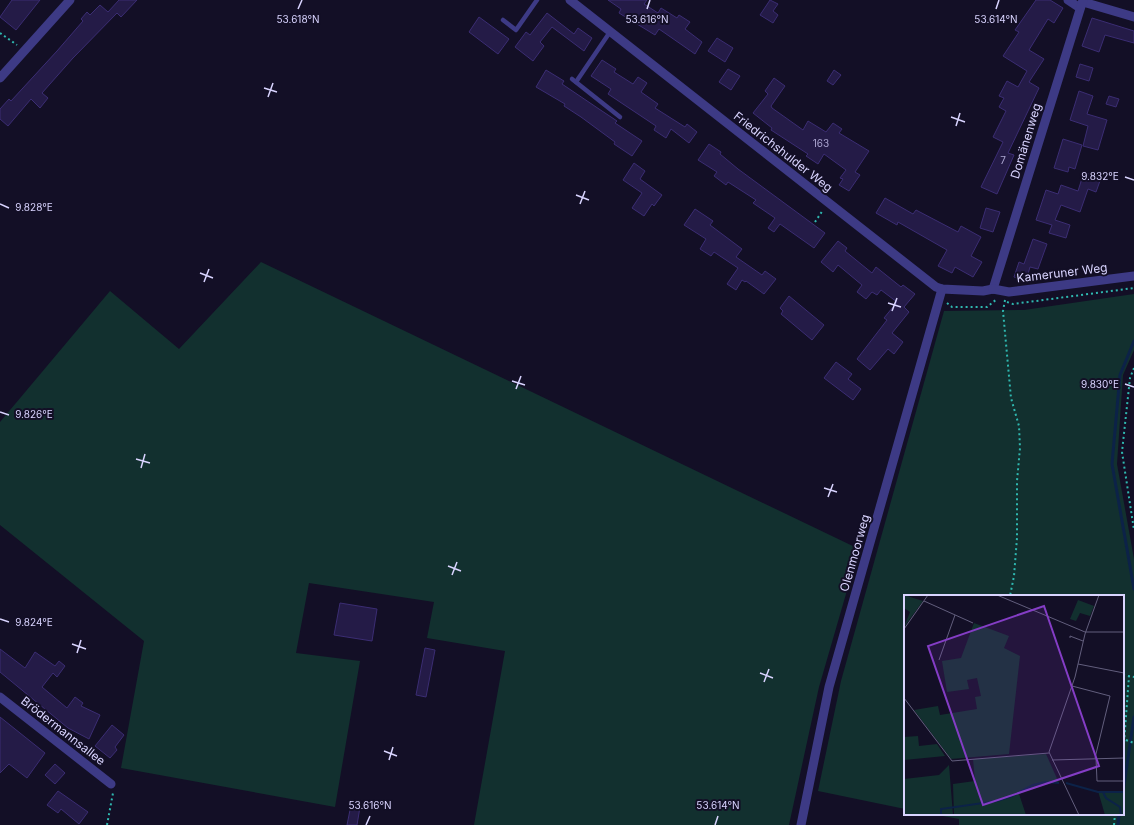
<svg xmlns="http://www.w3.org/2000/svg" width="1134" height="825" viewBox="0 0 1134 825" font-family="Inter,sans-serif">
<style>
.green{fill:#12302f}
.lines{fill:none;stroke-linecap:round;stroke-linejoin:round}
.stream{stroke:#0c2248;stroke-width:3}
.building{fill:#241b47;stroke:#3b2d73}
.path{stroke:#2fb8b0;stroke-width:2;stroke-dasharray:2 3;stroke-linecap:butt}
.service{stroke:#3d3a85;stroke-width:4.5}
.minor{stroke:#3d3a85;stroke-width:9}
.ticks{fill:none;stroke:#d9d4ff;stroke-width:1.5}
.labels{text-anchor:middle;stroke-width:4;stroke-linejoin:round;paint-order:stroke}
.number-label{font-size:10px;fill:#aca6d1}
.street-label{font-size:12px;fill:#d9d4ff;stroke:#130f26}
.inset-river{fill:none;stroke:#0c2248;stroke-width:2}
.inset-road{fill:none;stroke:#625e7d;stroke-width:1}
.view{fill:#843dc5;fill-opacity:0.15;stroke:#843dc5;stroke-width:2}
.inset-edge{fill:none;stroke:#d9d4ff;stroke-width:2}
.ticks-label{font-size:10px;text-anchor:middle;fill:#d9d4ff;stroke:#130f26;stroke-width:4;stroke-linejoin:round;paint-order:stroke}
</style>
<rect width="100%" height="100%" fill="#130f26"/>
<g class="green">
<polygon points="261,262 859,549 819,687 789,825 474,825 505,651 427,638 434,602 309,583 296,653 360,661 335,807 121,768 144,641 0,525 0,422 110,291 179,349"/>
<polygon points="1134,294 1134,350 1123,375 1117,464 1134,559 1134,825 959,825 959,819 932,814 1123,814 1123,596 905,596 905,809 818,791 841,681 944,311 1024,310"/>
</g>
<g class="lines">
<g class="stream">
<polyline points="1134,341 1120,375 1112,464 1134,589"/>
<polyline points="1123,792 1134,717"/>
<polyline points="1118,825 1119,814"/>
</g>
</g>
<g class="building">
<polygon points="12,0 40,0 16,30 0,17"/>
<polygon points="119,0 137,0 121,17 117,13 73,58 42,93 48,98 40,108 31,99 8,126 0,119 0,109 9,99 11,101 57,51 83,21 81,19 87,12 90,15 100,5 108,12"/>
<polygon points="608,0 647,0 644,4 658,13 661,8 677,18 679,15 690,22 685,29 702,42 695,54 659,29 655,35 619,13 621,9"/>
<polygon points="770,0 778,4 773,11 778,15 773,23 760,15"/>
<polygon points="1036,0 1050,0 1063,8 1054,23 1048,19 1029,50 1044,59 1029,82 1039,88 1008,153 1014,155 997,194 981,187 1003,142 993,137 1006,111 999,107 1004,98 999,96 1007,81 1018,87 1027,71 1003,56 1019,32 1015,30"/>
<polygon points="547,13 574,34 578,28 592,38 584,51 552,27 540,42 544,46 533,61 515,47 526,32 530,35"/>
<polygon points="479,17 509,39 498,54 469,32"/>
<polygon points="1092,18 1134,31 1134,43 1105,35 1099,52 1082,46"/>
<polygon points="717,38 733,48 725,62 708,51"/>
<polygon points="602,60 616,69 614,72 633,84 638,77 647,83 641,92 658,104 655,108 685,127 687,124 697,132 689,143 671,129 666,138 654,130 656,126 608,94 611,89 591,76"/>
<polygon points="1080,64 1093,68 1089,81 1076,77"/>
<polygon points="728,69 740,76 731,90 719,82"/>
<polygon points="546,70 564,81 562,84 599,109 617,121 615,123 642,141 632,156 614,144 615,142 581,117 564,106 565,104 536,87"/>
<polygon points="834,70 841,75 833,85 827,81"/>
<polygon points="774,78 785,86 771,106 772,108 803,130 808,121 826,132 833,123 842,129 839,133 869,151 855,172 860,175 849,191 839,185 843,179 840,178 846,170 824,154 818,164 806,156 808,154 771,130 772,128 753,113 768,94 765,91"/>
<polygon points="1079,91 1093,96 1087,114 1107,120 1098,150 1083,146 1088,126 1070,120"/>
<polygon points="1109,96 1119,99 1116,107 1106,104"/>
<polygon points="1063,139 1082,145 1075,169 1069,167 1068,172 1054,168"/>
<polygon points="709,144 721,152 720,154 738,169 825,233 814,248 780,224 774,232 768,228 775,218 753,203 756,200 728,182 726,185 714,176 717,172 698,160"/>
<polygon points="634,163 645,171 640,179 662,195 654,206 652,204 644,216 632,208 642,193 623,180"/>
<polygon points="1084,172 1101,178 1096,192 1088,189 1080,212 1061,205 1055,220 1070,225 1066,238 1049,233 1052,225 1036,220 1046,190 1058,194 1061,185 1078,191"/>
<polygon points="885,198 913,214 916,210 958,232 961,226 981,237 971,256 982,262 973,277 955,267 952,273 938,266 947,250 898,222 897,225 876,213"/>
<polygon points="986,208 1000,212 993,232 980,228"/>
<polygon points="695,209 713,221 710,225 742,249 736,257 762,275 765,271 776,279 764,294 746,281 745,282 742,280 736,290 727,284 738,268 714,252 711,256 700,249 706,239 684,225"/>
<polygon points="1033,239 1047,244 1038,269 1030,267 1026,281 1014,277 1019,262 1024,264"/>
<polygon points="838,241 847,248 845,251 872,273 876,267 901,287 903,285 915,294 904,307 909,312 892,333 903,342 894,354 888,349 870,370 857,359 887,320 884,318 897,302 881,290 877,295 872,292 866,299 857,292 862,285 838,265 833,272 821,262"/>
<polygon points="789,296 824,325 812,340 781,314 783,311 780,308"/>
<polygon points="836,362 852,374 848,379 861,389 853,400 824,378"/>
<polygon points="340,603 377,609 372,641 334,635"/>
<polygon points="425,648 435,650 426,697 416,695"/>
<polygon points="0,649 25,668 35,652 55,666 59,661 65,666 57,677 53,673 42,687 67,708 75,697 83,703 81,706 100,715 89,739 68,728 0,672"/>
<polygon points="0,717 45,753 27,778 9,764 0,773"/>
<polygon points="112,725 124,735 115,747 117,750 110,758 95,746"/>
<polygon points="55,764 65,773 55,784 45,775"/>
<polygon points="58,791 88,812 79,824 61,809 58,813 47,805"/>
<polygon points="351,805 360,807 357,825 347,825"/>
</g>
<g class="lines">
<g class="path">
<polyline points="0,33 17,45"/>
<polyline points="815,222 823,210"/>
<polyline points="1005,300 1003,311 1011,398 1019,426 1020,448 1017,481 1017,538 1014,576 1010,596"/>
<polyline points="1007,302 1013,304 1134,288"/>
<polyline points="947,303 952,307 987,307 997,299"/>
<polyline points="1134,368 1130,378 1122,452 1134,530"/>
<polyline points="1123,675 1134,677"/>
<polyline points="1126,740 1134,743"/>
<polyline points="1123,757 1129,676"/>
<polyline points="107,825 113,793"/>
<polyline points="1114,825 1115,814"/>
</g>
<g class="service">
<polyline points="503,20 516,30 537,0"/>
<polyline points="572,79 620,117"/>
<polyline points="576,82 610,32"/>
</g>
<g class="minor">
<polyline points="570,0 936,287 942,289 983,291 993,289"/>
<polyline points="1068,0 1080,8"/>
<polyline points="1083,2 1134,17"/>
<polyline points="0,78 70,0"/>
<polyline points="993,289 1083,0"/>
<polyline points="993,289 1009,292 1134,276"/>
<polyline points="0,697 111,784"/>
<polyline points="801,825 829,687 942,289"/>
</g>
</g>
<path class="ticks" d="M298,9L302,0M647,9L650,0M996,9L999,0M264,88L277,92M268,97L273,83M951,117L965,122M956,126L960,113M1125,177L1134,180M576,195L589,200M0,204L9,208M580,204L585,191M200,273L213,278M204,282L209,269M888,303L901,307M892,311L897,298M512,381L525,385M1125,384L1134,387M516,389L521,376M0,412L9,415M136,459L150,463M141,468L145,454M824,488L837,492M828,497L833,484M448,566L461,571M452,575L457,562M0,619L9,622M72,644L86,649M77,653L81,640M760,673L773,678M764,682L769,669M384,751L397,756M389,760L393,747M366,825L370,816M715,825L718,816"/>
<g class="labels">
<g class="number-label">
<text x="821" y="147">163</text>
<text x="1003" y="164">7</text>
</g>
<g class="street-label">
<text transform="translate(1026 141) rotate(-73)" y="4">Domänenweg</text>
<text transform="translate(783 152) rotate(38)" y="4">Friedrichshulder Weg</text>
<text transform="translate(1062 273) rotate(-7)" y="4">Kameruner Weg</text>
<text transform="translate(855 553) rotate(-74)" y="4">Olenmoorweg</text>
<text transform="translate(63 731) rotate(38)" y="4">Brödermannsallee</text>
</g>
</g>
<g transform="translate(904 595)">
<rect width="220" height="220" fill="#130f26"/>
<path d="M0,0L19,6L0,32L6,17L0,13ZM174,5L190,11L186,21L176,18L172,26L166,24ZM70,28L105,41L100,53L116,61L105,159L47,164L10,115L34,111L36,120L73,114L71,102L77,101L73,83L63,85L65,94L43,97L38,66L57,63ZM14,141L15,151L33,149L41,161L0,165V142ZM142,159L155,188L142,187L115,199L122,220H50L49,189L71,186L69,164ZM45,170L49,220H0V184L35,180ZM194,196H220V220H201Z" fill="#12302f"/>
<path class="inset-river" d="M162,188L194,197H220M199,197L202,203L216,212L217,220M37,220V214L93,206L106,202L129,190L142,187L155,188"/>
<path class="inset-road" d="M93,0L181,37H220M20,6L69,28M0,34L24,0M166,43V41L179,46M35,65L51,20M174,69L220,78M168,91L206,101L191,163M0,103L48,166L145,158M192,163L193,186H220M148,165L220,163M175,220L145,157L171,82L181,39L195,0"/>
<path class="view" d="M140,11L195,171L79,210L24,51Z"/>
<rect width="220" height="220" class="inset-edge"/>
</g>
<g class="ticks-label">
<text x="298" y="23">53.618°N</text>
<text x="647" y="23">53.616°N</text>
<text x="996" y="23">53.614°N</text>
<text x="1100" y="180">9.832°E</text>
<text x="34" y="211">9.828°E</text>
<text x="1100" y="388">9.830°E</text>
<text x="34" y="418">9.826°E</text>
<text x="34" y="626">9.824°E</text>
<text x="370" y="809">53.616°N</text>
<text x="718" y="809">53.614°N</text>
</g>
</svg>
